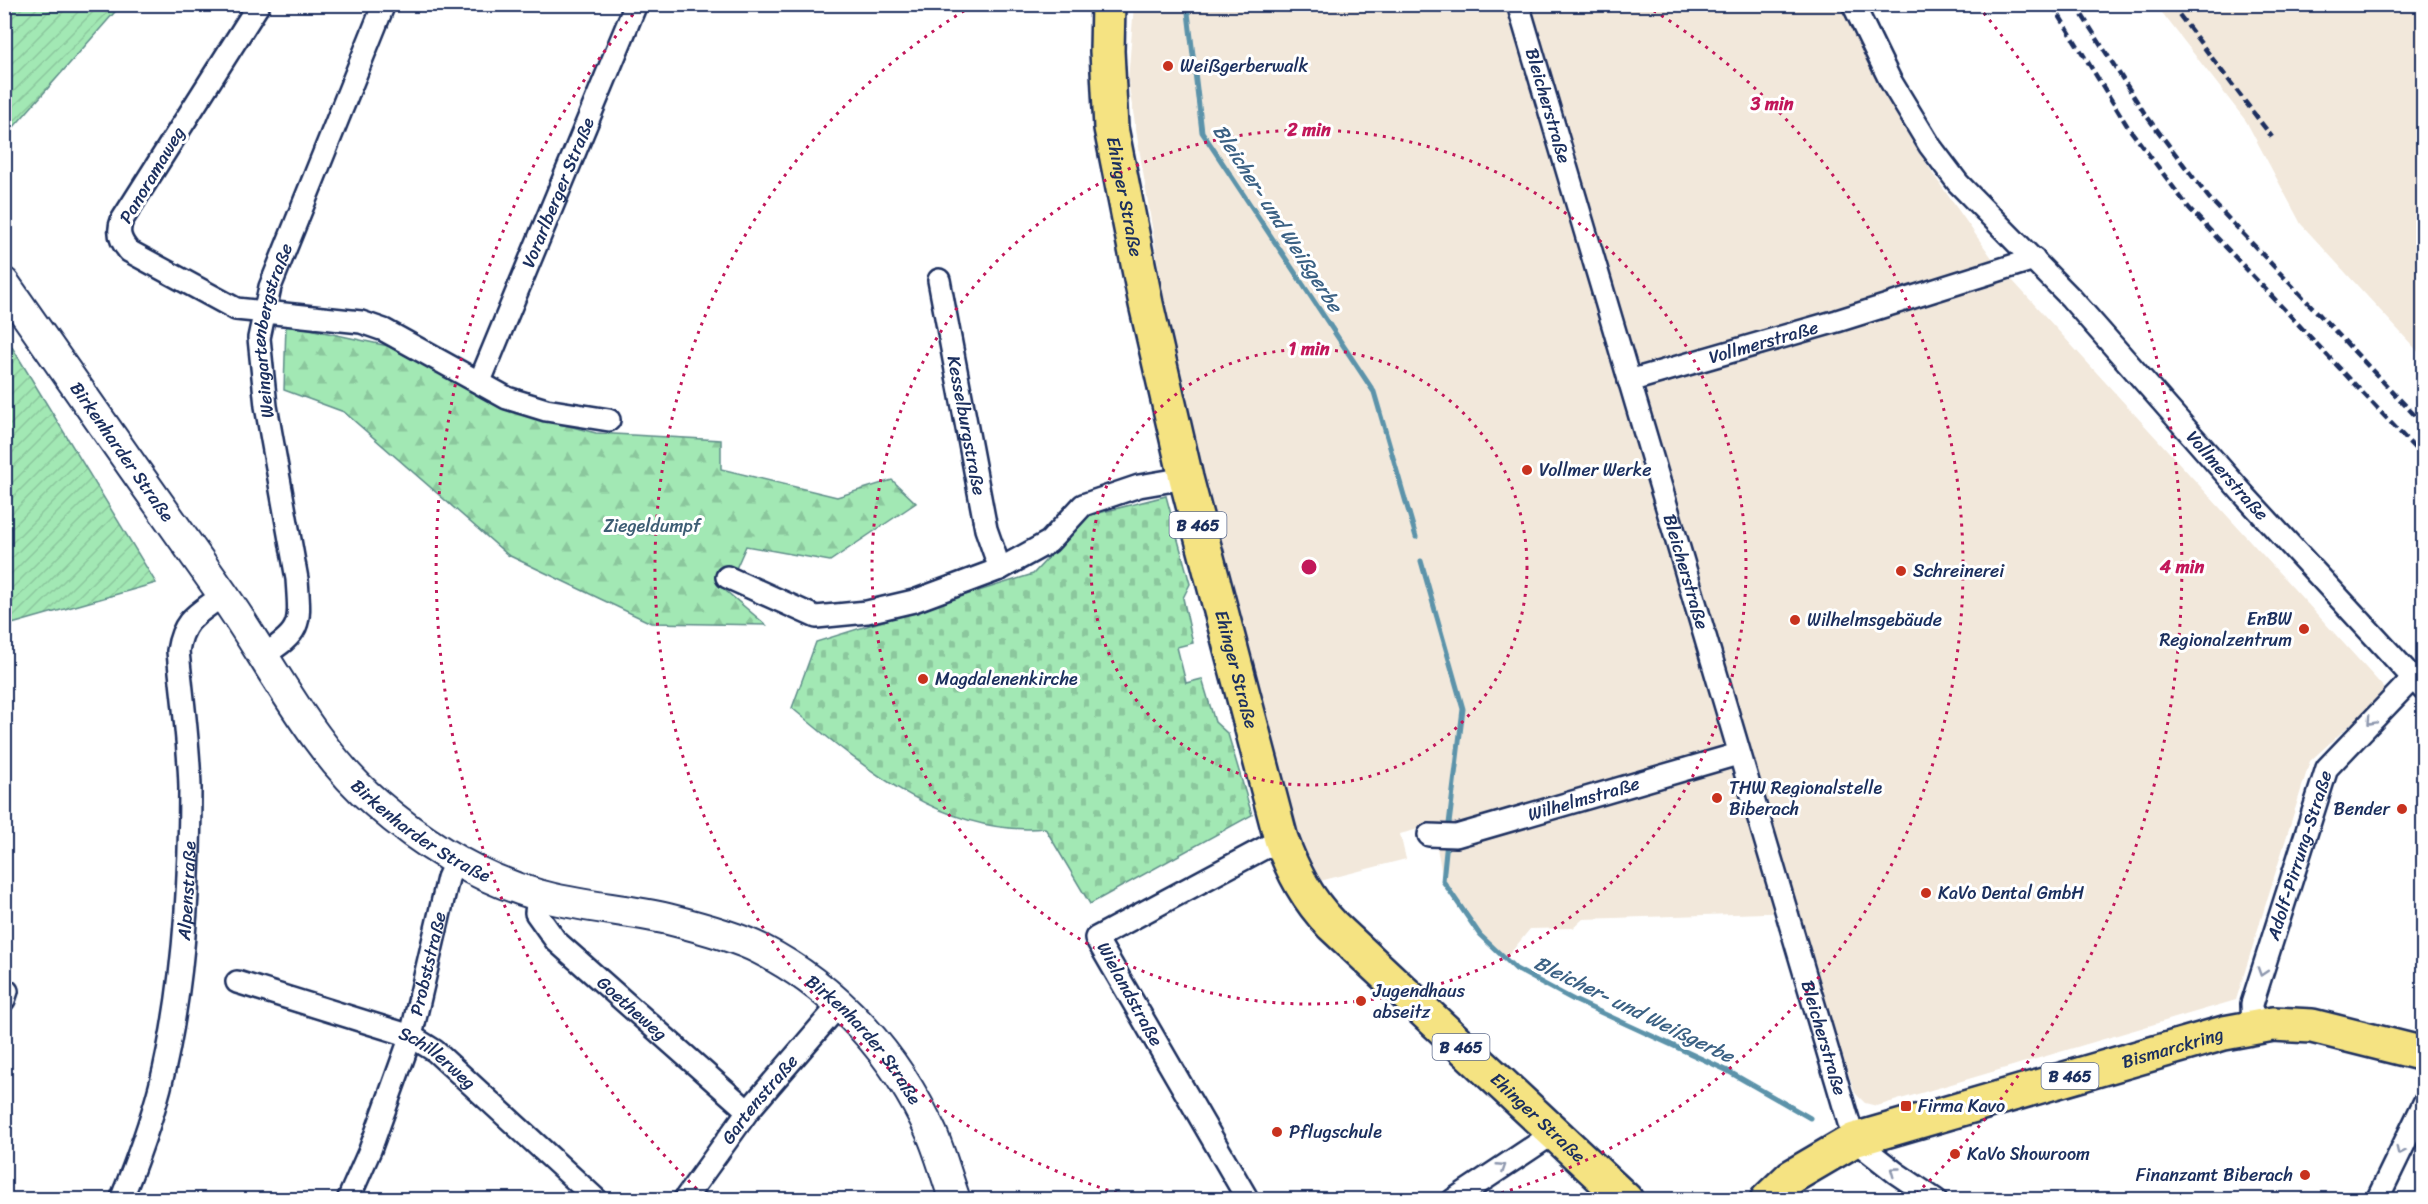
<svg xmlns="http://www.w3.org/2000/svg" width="2428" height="1204" viewBox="0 0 2428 1204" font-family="Sriracha,sans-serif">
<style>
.built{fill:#f2e8db}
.forest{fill:url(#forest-firs);stroke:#5e8c89;stroke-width:1.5}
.cemetery{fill:url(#cemetery-stones);stroke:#5e8c89;stroke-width:1.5}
.garden{fill:url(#garden-furrows);stroke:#5e8c89;stroke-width:1.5}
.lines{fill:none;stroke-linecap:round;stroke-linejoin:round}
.stream{stroke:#5b93aa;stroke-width:5}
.street-casing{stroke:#1b2f5e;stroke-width:26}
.secondary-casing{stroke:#1b2f5e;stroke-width:34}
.primary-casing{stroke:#1b2f5e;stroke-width:38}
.street{stroke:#fff;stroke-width:21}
.secondary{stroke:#fff;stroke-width:30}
.primary{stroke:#f5e382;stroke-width:33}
.rail{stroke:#1b2f5e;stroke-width:4.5;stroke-dasharray:9 4.5;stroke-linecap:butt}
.oneway{stroke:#8d97ae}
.ring{fill:none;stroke:#c2185b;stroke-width:3;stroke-dasharray:3 6}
.poi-dot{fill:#c8321e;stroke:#fff;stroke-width:2}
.labels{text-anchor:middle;stroke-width:6;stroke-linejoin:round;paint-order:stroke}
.shield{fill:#fff;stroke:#5f6d8e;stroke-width:1.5}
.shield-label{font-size:16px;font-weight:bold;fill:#1b2f5e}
.poi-label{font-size:18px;fill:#1b2f5e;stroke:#fff;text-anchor:start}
.street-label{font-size:18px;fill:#1b2f5e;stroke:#fff}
.park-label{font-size:18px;fill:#3d5d74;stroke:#fff}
.water-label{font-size:20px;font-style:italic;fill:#3b6184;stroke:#fff}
.centre{fill:#c2185b;stroke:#fff;stroke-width:3}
.ring-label{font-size:18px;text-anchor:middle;font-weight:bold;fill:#c2185b;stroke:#fff;stroke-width:6;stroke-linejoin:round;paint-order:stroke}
</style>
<defs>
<pattern id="forest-firs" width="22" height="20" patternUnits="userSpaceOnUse" patternTransform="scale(1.5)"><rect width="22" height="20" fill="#a2e8b4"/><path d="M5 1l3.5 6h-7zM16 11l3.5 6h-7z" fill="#8bc79d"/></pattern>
<pattern id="cemetery-stones" width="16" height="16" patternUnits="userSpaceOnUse" patternTransform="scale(1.5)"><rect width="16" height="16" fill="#a2e8b4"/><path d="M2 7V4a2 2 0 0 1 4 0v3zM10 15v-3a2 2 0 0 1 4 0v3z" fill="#8bc79d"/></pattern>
<pattern id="garden-furrows" width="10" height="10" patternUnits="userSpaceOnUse" patternTransform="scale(1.5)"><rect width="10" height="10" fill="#a2e8b4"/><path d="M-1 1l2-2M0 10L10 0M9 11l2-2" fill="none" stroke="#8bc79d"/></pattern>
</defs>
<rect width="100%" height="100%" fill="#fff"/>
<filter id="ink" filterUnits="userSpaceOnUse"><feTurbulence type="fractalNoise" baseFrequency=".0167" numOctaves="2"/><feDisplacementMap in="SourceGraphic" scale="12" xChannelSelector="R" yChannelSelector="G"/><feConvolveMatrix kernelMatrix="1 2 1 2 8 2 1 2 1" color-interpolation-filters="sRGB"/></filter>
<g filter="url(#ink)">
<g class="built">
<polygon points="1134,5 1844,5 1875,77 1933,174 1992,258 2387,691 2310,761 2236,1000 1877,1106 1865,1103 1855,1093 1794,912 1583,919 1573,928 1530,929 1507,957 1480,935 1443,881 1433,825 1400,834 1406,859 1312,883 1259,701 1208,494 1165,306 1128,81"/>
<polygon points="2156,5 2423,5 2423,357 2301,224 2246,121"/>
</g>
<polygon class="forest" points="286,324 388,346 509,411 596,433 721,440 721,469 837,497 892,480 916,503 830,561 746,546 726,591 766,625 651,623 508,555 344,412 284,390"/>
<path class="cemetery" d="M1166,496L1190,584L1183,598L1193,643L1177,647L1186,683L1202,679L1215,722L1228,734L1252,815L1090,904L1045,828C946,838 863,767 792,708L816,642L1033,574L1087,516Z"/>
<g class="garden">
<polygon points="5,4 121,5 5,137 4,5"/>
<polygon points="4,334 156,583 5,626 4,626"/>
</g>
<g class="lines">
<g class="stream">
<polyline points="1187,4 1202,132 1374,392 1416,537"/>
<polyline points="1421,561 1463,709 1448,832"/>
<polyline points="1447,841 1443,881 1480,935 1516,969 1574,1000 1726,1070 1810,1118"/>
</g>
<defs>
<g id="street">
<path d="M259,4L122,220C117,232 120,241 129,251L236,309L361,322L384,330L507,398L546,410L609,420"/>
<path id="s1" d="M1518,4L1854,1140L1896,1173L1936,1200"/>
<path id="s2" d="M1853,4L1890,80L1930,146L1958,183L2071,298L2246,497L2424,690"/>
<path id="s3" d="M939,280L986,529L1000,569"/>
<path id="s4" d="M480,381L636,4"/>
<path id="s5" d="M1629,381L1837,321L2034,259"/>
<polyline points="727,577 816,617 867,612 914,601 1000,569 1049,542 1083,505 1139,486 1186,478"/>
<path id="s6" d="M262,656C303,631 300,624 297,579L266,406L259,338L270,287L384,4"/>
<path id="s7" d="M1429,835L1456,836L1738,754"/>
<path id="s8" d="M538,895L536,913L556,941L748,1111"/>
<path id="s9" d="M237,982L411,1036L435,1051L597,1200"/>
<polyline points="4,1000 7,991"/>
<path id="s10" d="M2253,1028L2252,1004L2327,768L2412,679"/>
<path id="s11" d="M121,1200C136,1163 150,1125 160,1087C184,991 190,887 190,788C189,742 182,696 178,651C183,618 198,614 223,595"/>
<path id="s12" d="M348,1200L370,1150L411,1036L448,878L456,860"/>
<path id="s13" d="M684,1200L748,1111L840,1004"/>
<polyline points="1248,1200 1096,938 1281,839"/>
<polyline points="1453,1200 1554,1133"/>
<polyline points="2377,1200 2424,1103"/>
</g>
<g id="secondary">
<path id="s14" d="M4,283C77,388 150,492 224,596C271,663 313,750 376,803C422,843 478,878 538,895C580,907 625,909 668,919C696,926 735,936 760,949C837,988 897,1056 932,1134C941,1155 947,1178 955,1200"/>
</g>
<g id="primary">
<path id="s15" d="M1108,4L1107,51L1111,128L1146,304L1186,478L1281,839C1293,872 1307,899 1332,925L1626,1200"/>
<path id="s16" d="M1767,1200L1791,1177L1854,1140L2224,1033L2273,1024L2312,1026L2424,1054"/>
</g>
</defs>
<use href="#street" class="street-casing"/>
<use href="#secondary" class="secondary-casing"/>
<use href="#primary" class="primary-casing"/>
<use href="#street" class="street"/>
<use href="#secondary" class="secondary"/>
<use href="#primary" class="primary"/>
<g class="rail">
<polyline points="2052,4 2128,127 2189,208 2424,458"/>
<polyline points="2075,4 2145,114 2209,198 2424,425"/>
<polyline points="2171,4 2272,137"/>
</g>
</g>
<defs><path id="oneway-chevron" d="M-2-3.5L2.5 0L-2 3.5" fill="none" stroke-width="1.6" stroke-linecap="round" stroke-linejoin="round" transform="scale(1.5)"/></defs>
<g class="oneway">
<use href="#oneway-chevron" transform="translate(2371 721) rotate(133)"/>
<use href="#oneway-chevron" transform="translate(2262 972) rotate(108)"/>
<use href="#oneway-chevron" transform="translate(2400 1151) rotate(115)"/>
<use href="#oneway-chevron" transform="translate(1502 1167) rotate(-33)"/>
<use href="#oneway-chevron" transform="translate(1894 1171) rotate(-144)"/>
</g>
</g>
<g class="ring">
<circle cx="1309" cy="567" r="218"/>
<circle cx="1309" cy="567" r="437"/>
<path d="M1134 1198A655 655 0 0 1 972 6M1646 6A655 655 0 0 1 1484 1198"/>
<path d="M703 1195A873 873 0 0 1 640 6M1978 6A873 873 0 0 1 1915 1195"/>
</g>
<g class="poi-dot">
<circle cx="1168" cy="66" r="6"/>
<circle cx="1527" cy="470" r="6"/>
<circle cx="1901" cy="571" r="6"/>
<circle cx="1795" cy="620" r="6"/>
<circle cx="2304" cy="629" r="6"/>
<circle cx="923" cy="679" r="6"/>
<circle cx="1717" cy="798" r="6"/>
<circle cx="2402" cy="809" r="6"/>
<circle cx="1926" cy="893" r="6"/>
<circle cx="1361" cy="1001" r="6"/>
<rect x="1900" y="1100" width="12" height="12" rx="3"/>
<circle cx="1277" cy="1132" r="6"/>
<circle cx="1955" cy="1154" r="6"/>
<circle cx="2305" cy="1175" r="6"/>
</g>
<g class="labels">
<g class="shield">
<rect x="1169.5" y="512" width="57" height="26" rx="4.5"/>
<rect x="1432.5" y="1034" width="57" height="26" rx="4.5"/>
<rect x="2041.5" y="1063" width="57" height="26" rx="4.5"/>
</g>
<g class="shield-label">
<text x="1198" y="531">B 465</text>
<text x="1461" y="1053">B 465</text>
<text x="2070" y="1082">B 465</text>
</g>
<g class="poi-label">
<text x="1180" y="72">Weißgerberwalk</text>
<text x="1539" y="476">Vollmer Werke</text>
<text x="1913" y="577">Schreinerei</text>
<text x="2292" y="625" text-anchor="end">EnBW<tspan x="2292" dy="21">Regionalzentrum</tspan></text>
<text x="1807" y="626">Wilhelmsgebäude</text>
<text x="935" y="685">Magdalenenkirche</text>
<text x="1729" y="794">THW Regionalstelle<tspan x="1729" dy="21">Biberach</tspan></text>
<text x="2390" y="815" text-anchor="end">Bender</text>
<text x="1938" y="899">KaVo Dental GmbH</text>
<text x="1373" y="997">Jugendhaus<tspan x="1373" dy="21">abseitz</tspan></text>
<text x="1918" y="1112">Firma Kavo</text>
<text x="1289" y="1138">Pflugschule</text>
<text x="1967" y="1160">KaVo Showroom</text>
<text x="2293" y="1181" text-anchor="end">Finanzamt Biberach</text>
</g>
<g class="street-label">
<text dy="6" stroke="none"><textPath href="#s1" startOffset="106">Bleicherstraße</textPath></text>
<text transform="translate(152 175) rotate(-59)" y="6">Panoramaweg</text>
<text dy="6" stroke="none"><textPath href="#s4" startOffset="204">Vorarlberger Straße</textPath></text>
<text dy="6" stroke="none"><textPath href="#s15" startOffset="194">Ehinger Straße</textPath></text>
<text dy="6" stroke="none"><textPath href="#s6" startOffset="346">Weingartenbergstraße</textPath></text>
<text dy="6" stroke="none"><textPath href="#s5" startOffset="140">Vollmerstraße</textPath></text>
<text dy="6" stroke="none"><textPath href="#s3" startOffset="148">Kesselburgstraße</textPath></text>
<text dy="6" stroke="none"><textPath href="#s14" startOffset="206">Birkenharder Straße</textPath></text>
<text dy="6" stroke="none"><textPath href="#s2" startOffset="606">Vollmerstraße</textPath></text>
<text dy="6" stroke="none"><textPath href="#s1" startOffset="592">Bleicherstraße</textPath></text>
<text dy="6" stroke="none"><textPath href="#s15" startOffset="680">Ehinger Straße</textPath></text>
<text dy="6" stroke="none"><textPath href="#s7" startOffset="160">Wilhelmstraße</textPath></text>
<text dy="6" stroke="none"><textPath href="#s14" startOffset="693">Birkenharder Straße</textPath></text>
<text dy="6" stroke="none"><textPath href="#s10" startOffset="180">Adolf-Pirrung-Straße</textPath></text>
<text dy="6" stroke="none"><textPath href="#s11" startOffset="318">Alpenstraße</textPath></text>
<text dy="6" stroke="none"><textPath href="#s12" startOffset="250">Probststraße</textPath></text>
<text transform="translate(1130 994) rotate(61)" y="6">Wielandstraße</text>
<text dy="6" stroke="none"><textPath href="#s8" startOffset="154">Goetheweg</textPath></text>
<text dy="6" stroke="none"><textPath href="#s1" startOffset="1078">Bleicherstraße</textPath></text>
<text dy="6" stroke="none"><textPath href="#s14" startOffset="1197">Birkenharder Straße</textPath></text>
<text dy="6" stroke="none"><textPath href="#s16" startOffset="438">Bismarckring</textPath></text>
<text dy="6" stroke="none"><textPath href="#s9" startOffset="216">Schillerweg</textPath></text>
<text dy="6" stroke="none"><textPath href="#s13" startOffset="126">Gartenstraße</textPath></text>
<text dy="6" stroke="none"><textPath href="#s15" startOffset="1238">Ehinger Straße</textPath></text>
</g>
<g class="park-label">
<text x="652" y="532">Ziegeldumpf</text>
</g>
<g class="water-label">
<text transform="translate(1278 218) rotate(57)" y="7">Bleicher- und Weißgerbe</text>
<text transform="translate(1634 1009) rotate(26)" y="7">Bleicher- und Weißgerbe</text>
</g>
</g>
<circle cx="1309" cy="567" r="9" class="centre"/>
<g class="ring-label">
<text x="1772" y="110">3 min</text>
<text x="1309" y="136">2 min</text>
<text x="1309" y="355">1 min</text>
<text x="2182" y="573">4 min</text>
</g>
<rect width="2428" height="1204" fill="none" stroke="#fff" stroke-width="24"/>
<rect x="12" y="12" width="2404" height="1180" fill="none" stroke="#1b2f5e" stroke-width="2" filter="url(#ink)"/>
</svg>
